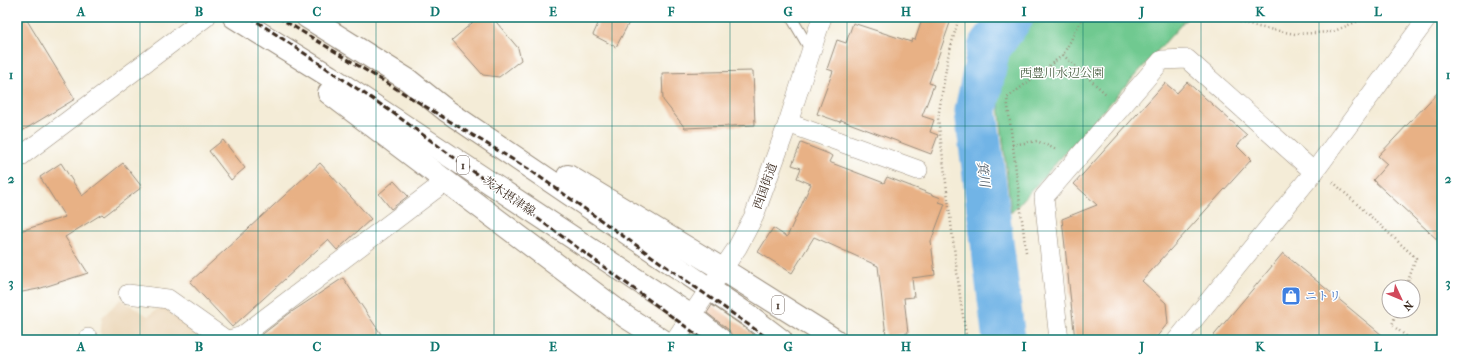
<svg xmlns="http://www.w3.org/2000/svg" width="1459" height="357" viewBox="0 0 1459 357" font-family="'IM FELL French Canon','Noto Serif JP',serif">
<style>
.built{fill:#ecd8ba}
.green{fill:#6fc990;stroke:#557a57}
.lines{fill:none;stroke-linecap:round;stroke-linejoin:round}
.river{stroke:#71b4e6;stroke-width:43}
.building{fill:#e8b185}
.service-casing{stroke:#988b7a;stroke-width:12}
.minor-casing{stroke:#988b7a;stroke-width:20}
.primary-casing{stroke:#988b7a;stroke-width:24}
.path{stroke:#988b7a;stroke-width:2.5;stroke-dasharray:1 3;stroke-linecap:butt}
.service{stroke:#fff;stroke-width:10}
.minor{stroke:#fff;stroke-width:19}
.primary{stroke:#fff;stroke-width:22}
.rail{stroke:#3b2a1e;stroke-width:3;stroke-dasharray:6 3;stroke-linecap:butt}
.grid{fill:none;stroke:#0f766e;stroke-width:1;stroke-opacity:0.55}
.labels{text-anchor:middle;stroke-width:3;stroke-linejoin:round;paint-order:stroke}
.shield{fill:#fff;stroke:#766a62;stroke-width:1}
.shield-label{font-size:11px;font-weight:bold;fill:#3b2a1e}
.park-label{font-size:12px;fill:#4d6246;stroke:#fff}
.street-label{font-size:12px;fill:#3b2a1e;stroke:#fff}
.shop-label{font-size:12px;fill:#366cbe;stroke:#fff;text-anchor:start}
.water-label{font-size:13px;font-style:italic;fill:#4e5a64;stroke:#fff}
.neatline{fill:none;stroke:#0f766e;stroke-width:1.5}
.grid-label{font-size:13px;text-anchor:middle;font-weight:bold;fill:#0f766e}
</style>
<rect width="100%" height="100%" fill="#fff"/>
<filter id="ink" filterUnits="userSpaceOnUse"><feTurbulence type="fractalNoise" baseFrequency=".025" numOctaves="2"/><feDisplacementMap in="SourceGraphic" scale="8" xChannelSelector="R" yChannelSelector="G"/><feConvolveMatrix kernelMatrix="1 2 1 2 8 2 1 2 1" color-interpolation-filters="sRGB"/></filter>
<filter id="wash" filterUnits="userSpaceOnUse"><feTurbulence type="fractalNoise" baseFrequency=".012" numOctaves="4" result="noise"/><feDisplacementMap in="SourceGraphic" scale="16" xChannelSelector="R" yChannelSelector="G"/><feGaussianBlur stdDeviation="0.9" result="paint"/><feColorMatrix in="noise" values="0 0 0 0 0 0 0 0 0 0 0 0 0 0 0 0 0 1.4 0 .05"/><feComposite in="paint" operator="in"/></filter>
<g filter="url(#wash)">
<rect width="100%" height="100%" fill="#f4ecd7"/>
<polygon class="built" points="121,299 148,316 163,305 203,332 207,340 100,340 102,317"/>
<polygon class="green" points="1038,17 1188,17 1011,213 998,96 1003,66 1019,36"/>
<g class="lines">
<polyline class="river" points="1004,340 976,111 989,48 1012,17"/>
</g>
<g id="blocks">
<g class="building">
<polygon points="17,17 25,17 75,99 17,134"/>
<polygon points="479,17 492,17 518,48 521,60 499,77 483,75 452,40"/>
<polygon points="601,17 632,17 616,47 593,35"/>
<polygon points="923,17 952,17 929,83 934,85 922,116 934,120 930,132 938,135 931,154 841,120 840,122 817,114 833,71 827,69 837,40 846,43 853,23 911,42 912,39 915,40"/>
<polygon points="753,71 755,125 685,128 663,100 662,73"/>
<polygon points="1187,82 1247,135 1237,146 1251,160 1142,281 1166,303 1168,323 1154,340 1075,340 1062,219 1097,205 1074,184 1165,83 1177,93"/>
<polygon points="1442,88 1442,244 1373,180 1387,164 1378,156"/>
<polygon points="223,140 245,168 231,180 209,151"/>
<polygon points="801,143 829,154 832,156 829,162 884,183 887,177 941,198 939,202 945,204 931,241 935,275 912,278 914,297 904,298 908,333 886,336 878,266 814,237 792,273 758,252 773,228 787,237 811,184 797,178 801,168 792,165"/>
<polygon points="61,163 82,196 123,163 142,187 104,216 102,214 65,237 88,273 38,289 17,293 17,232 65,217 40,177"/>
<polygon points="320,163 371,219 337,250 328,240 232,327 190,282"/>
<polygon points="394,181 408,196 391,209 379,194"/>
<polygon points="1283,253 1388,340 1210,340"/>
<polygon points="343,278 385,340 255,340 290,313"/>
<polygon points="712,305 741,325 760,340 733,340 729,330 707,313"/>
<polygon points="693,333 701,340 688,340"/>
</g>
</g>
</g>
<g filter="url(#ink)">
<use href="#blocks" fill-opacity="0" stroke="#988b7a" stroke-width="1"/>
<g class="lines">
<defs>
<polyline id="service" points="791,17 811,51"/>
<g id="minor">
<polyline points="788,123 918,170"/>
<polyline points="17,159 206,17"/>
<polyline points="128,294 168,299 226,340"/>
<polyline points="88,340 88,338"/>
<polyline points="229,340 242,336 446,181"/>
<polyline points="675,340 737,248 754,216 788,123 822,17"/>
<polyline points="1059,340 1044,197 1162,60 1187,59 1314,172"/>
<polyline points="1177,340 1314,172 1428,17"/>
</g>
<g id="primary">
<polyline points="234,17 329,76 691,316 721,340"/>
<polyline points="307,17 408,80 447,111 748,315 781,340"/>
<polyline points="329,93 626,317 662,340"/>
<polyline points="568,176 722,269 835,340"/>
</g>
</defs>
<use href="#service" class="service-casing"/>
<use href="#minor" class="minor-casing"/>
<use href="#primary" class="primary-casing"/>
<g class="path">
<polyline points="959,17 948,57 938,118 961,304 967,340"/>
<polyline points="1224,17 1253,26 1295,34 1332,32 1368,17"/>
<polyline points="1063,55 1106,94"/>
<polyline points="1012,145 1037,141 1055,149"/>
<polyline points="1333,182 1416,258 1406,287"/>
<polyline points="1026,252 1007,98 1063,55 1083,17"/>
<polyline points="1397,311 1392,325 1411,340"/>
</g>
<use href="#service" class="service"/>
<use href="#minor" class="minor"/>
<use href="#primary" class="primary"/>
<g class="rail">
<polyline points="250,17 389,110 704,340"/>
<polyline points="278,17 530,170 770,340"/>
</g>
</g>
</g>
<path class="grid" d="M140,17V340M258,17V340M376,17V340M494,17V340M612,17V340M730,17V340M847,17V340M965,17V340M1083,17V340M1201,17V340M1319,17V340M17,126H1442M17,231H1442"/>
<defs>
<symbol id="shop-square" viewBox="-11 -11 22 22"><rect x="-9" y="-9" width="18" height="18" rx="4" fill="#3f7fe0" stroke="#fff"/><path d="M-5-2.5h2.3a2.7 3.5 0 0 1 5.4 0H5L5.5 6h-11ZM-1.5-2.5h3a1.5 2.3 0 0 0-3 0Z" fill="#fff"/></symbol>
</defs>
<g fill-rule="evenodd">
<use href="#shop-square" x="1280" y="285" width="22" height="22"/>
</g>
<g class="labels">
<g class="shield">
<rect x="457" y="156" width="12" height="18" rx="3"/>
<rect x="772" y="296" width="12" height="18" rx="3"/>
</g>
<g class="shield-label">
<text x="463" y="169">1</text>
<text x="778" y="309">1</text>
</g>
<g class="park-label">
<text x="1062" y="77">西豊川水辺公園</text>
</g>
<g class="street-label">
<text transform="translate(765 186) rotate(-70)" y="4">西国街道</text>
<text transform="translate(509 196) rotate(34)" y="4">茨木摂津線</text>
</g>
<g class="shop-label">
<text x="1305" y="300">ニトリ</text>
</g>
<g class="water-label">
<text transform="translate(984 174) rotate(83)" y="5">箕川</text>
</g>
</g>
<rect width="1459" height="357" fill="none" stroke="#fff" stroke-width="44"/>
<g transform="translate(1401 299) rotate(134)"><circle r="19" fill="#ffffff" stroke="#b1aaa5"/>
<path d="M0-3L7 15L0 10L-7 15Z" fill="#d1495b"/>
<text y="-6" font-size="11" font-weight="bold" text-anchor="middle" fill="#3b2a1e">N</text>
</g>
<rect x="22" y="22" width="1415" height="313" class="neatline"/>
<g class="grid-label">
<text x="81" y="16">A</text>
<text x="199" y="16">B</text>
<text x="317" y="16">C</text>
<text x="435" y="16">D</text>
<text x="553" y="16">E</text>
<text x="671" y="16">F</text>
<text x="788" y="16">G</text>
<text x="906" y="16">H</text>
<text x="1024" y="16">I</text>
<text x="1142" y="16">J</text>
<text x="1260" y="16">K</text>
<text x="1378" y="16">L</text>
<text x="11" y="79">1</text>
<text x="1448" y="79">1</text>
<text x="11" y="183">2</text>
<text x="1448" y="183">2</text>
<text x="11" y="287">3</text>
<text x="1448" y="287">3</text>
<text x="81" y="351">A</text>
<text x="199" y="351">B</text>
<text x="317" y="351">C</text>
<text x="435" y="351">D</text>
<text x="553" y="351">E</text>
<text x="671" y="351">F</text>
<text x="788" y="351">G</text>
<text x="906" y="351">H</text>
<text x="1024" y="351">I</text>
<text x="1142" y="351">J</text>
<text x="1260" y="351">K</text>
<text x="1378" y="351">L</text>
</g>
</svg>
